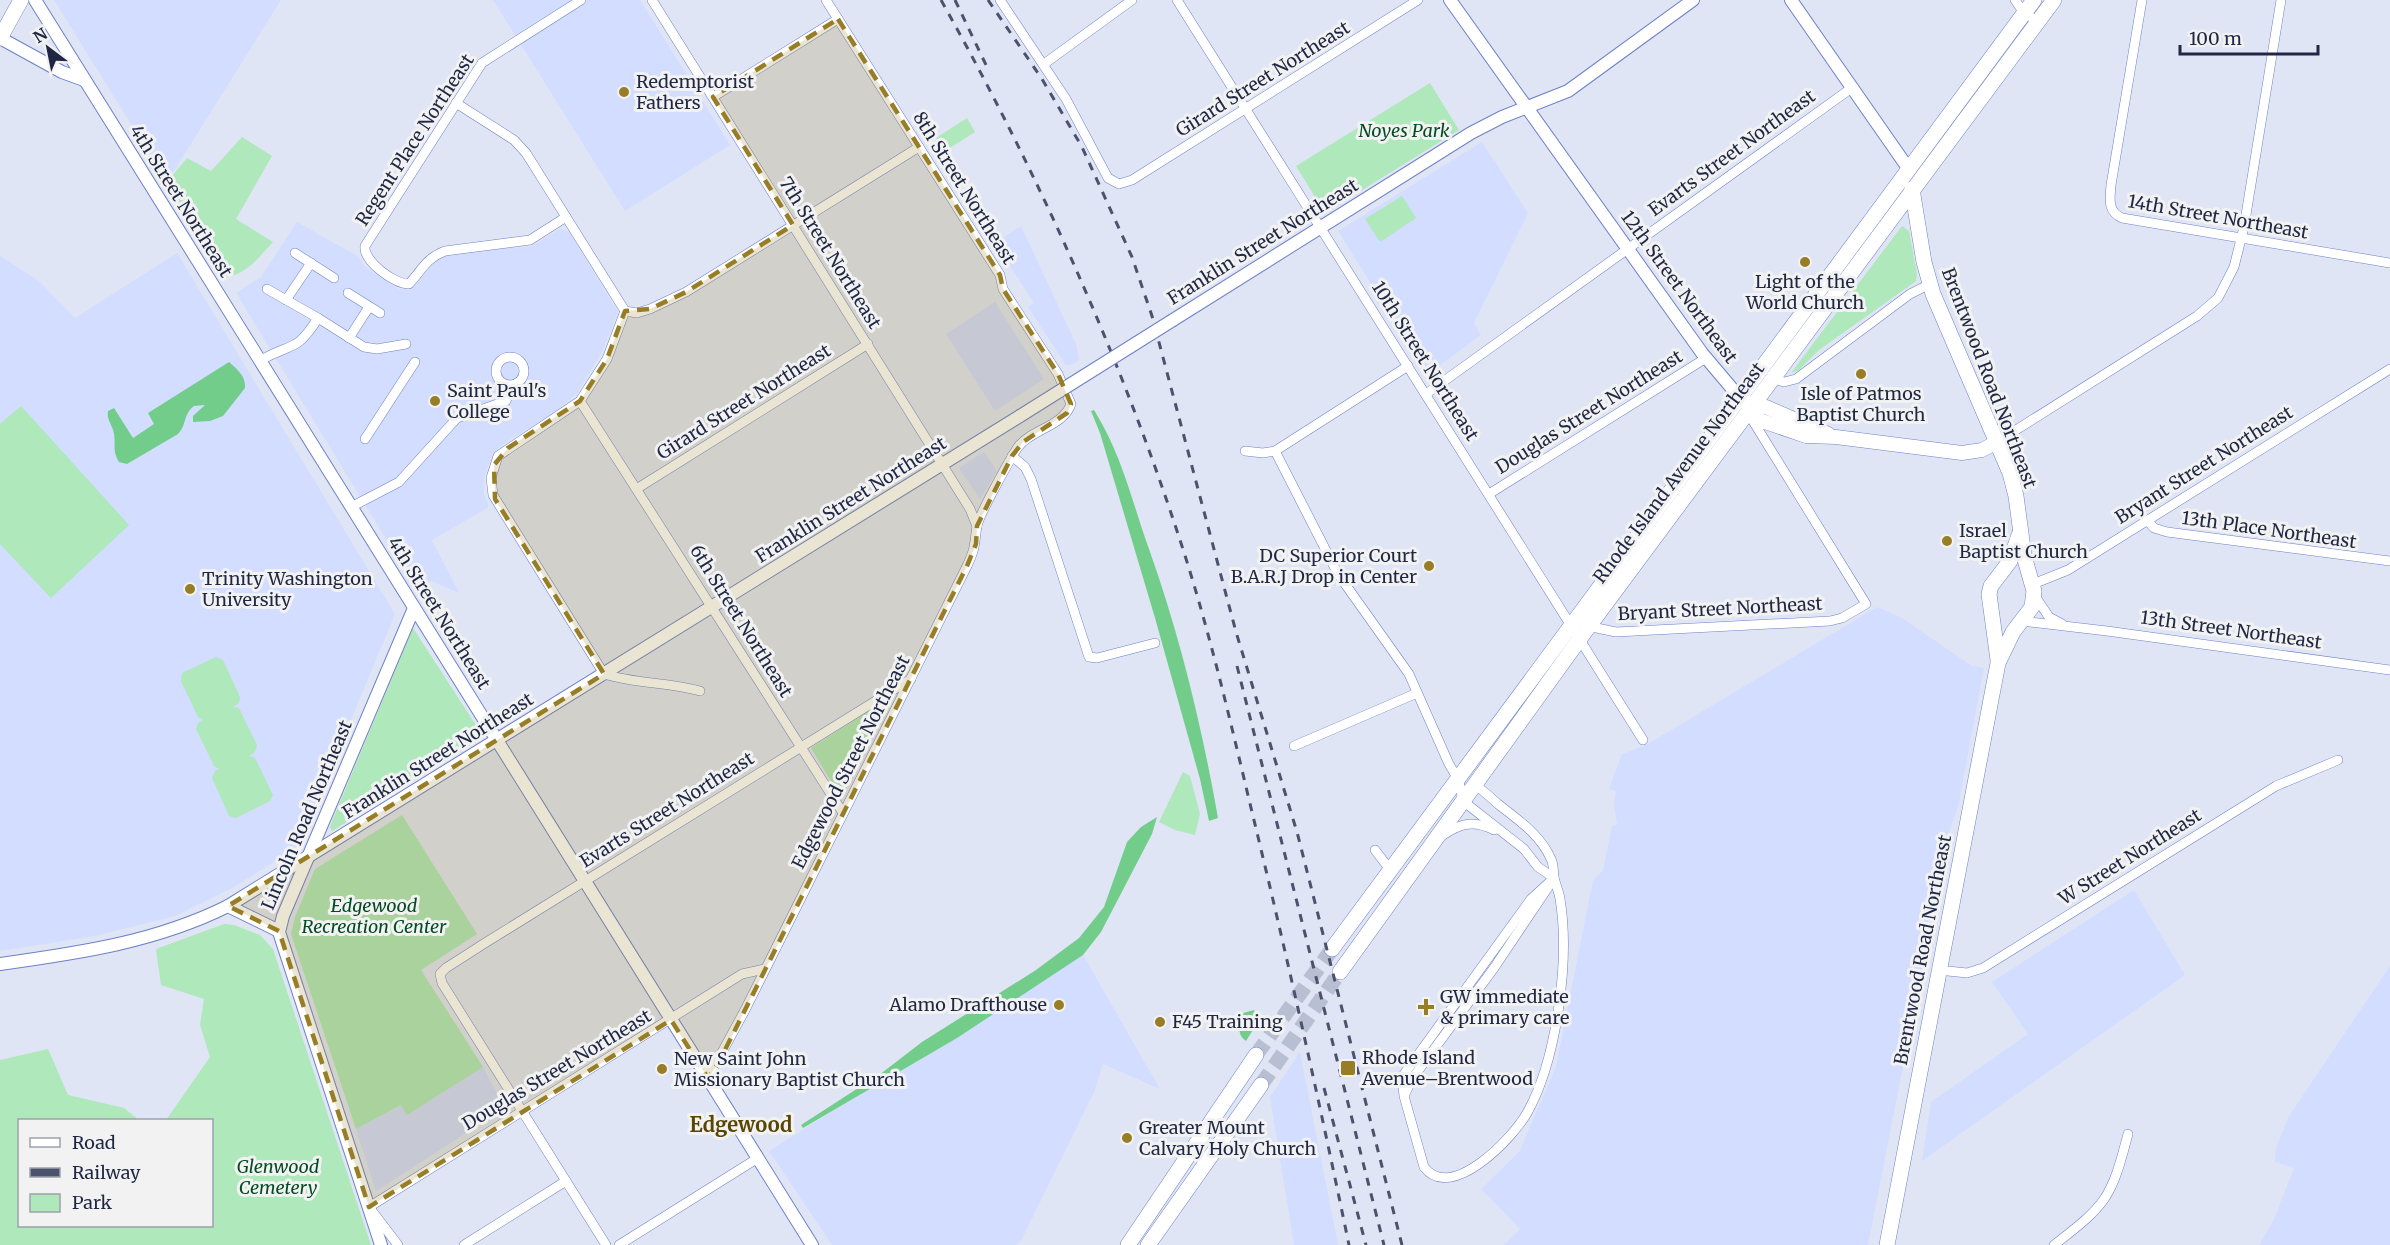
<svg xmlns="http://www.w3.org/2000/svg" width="2390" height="1245" viewBox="0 0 2390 1245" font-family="Merriweather,serif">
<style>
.built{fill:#d2ddff}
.green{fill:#aee8bb}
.forest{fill:#72cd8b}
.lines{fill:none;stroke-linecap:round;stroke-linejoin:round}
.primary-tunnel{stroke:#b9bfd2;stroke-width:15;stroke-dasharray:15 8;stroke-linecap:butt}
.minor-casing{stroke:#6e81c7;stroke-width:10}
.tertiary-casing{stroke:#6e81c7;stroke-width:14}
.secondary-casing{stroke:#6e81c7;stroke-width:15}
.primary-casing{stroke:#6e81c7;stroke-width:16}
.minor{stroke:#fff;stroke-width:9}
.tertiary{stroke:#fff;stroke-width:12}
.secondary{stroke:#fff;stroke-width:14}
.primary{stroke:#fff;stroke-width:15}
.rail{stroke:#4b526c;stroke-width:3;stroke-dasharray:8 8;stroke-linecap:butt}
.tertiary-bridge-casing{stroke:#6e81c7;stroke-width:14;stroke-linecap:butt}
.tertiary-bridge{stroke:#fff;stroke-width:12}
.marked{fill:#977d25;fill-opacity:0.2;stroke:#977d25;stroke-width:4.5;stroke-dasharray:12 8;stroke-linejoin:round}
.poi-dot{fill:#977d25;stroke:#f2f2f2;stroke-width:2}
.labels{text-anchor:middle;stroke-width:6;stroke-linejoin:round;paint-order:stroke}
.street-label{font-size:18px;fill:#1f2744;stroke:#f2f2f2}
.poi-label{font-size:18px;fill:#1f2744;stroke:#f2f2f2;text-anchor:start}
.park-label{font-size:18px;font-style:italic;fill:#034c23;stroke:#f2f2f2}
.neighbourhood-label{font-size:20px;font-weight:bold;fill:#584503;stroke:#f2f2f2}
</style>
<rect width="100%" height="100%" fill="#e0e5f5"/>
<g class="built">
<polygon points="54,0 281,0 167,182"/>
<polygon points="493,0 640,0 730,145 625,211"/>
<polygon points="1482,142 1528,213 1474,323 1481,335 1428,374 1338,231"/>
<polygon points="297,222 359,257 363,265 386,281 399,289 411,290 431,265 443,256 497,248 530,247 560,229 569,232 618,312 601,354 577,393 559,409 508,441 493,453 484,478 484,494 489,507 432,540 459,593 431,581 414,585 236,293 261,277"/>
<polygon points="1021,226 1076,344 1079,360 1073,364 1066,365 1028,307 1034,303 995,243"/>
<polygon points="177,253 395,614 302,837 293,850 234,887 175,916 95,936 0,951 0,256 39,281 75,318"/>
<polygon points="995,302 1044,379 995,411 946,334"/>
<polygon points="984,452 997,471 980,499 959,468"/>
<polygon points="1877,607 1902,618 1972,666 1984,668 1958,807 1939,859 1928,922 1920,931 1919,956 1924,960 1868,1245 1504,1245 1520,1229 1481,1189 1519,1152 1556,1067 1593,880 1603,870 1612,826 1617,824 1614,805 1616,791 1609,789 1622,754 1646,745"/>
<polygon points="2134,890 2185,975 1922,1161 1931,1102 2028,1034 1992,982"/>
<polygon points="1082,953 1160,1089 1103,1064 1094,1092 1022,1239 1016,1245 832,1245 769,1151"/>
<polygon points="2390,966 2390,1245 2259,1245 2274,1219 2294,1168 2275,1162 2276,1148 2289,1116"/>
<polygon points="1300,1052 1338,1245 1294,1245 1270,1097"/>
<polygon points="483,1067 505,1108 376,1191 356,1129 402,1105 408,1114"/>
</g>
<g class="green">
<polygon points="1430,83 1459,130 1325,213 1296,166"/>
<polygon points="967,118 975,132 945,151 936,138"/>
<path d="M242,137L272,156L236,219L273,242C259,257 248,273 226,277L167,182L187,158L211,171Z"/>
<polygon points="1402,196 1416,218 1380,242 1365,219"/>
<polygon points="1902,226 1909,231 1917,274 1916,281 1819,350 1799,370 1791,373"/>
<polygon points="21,406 129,525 51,598 0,544 0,424"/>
<polygon points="413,628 481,733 481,739 332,831 330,827 335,814"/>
<polygon points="216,657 223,660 240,697 239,703 233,707 239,708 257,745 255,752 249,756 255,758 273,795 270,801 236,818 229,816 212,778 215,771 219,769 214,766 196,729 198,723 203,720 198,717 181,681 182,673"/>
<polygon points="881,703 885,703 887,708 845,791 839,794 811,748"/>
<polygon points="1183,772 1190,776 1200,814 1195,835 1175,830 1159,822"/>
<polygon points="402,815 477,934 421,970 483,1067 407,1115 401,1105 356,1129 291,934 295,917 315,869"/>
<polygon points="224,924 234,925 260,935 273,949 371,1245 0,1245 0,1060 48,1049 68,1095 124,1108 139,1120 20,1120 20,1226 212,1226 212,1120 166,1120 210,1057 200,1025 204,999 161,985 156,949"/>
</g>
<g class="forest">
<path d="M229,362C237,369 246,376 245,388L223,416L210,421L193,422V416L205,405L194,406C183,414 187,425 178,434L127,464L119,462C112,450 116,446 114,434C113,425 106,420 108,411L114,408L133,438L154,424L148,413Z"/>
<path d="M1094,410C1123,457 1131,499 1149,549C1180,636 1202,727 1218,818L1209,821L1200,779L1155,618L1100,433L1091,411Z"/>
<polygon points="1157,817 1152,834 1101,932 1083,955 957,1038 803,1128 801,1125 883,1072 922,1042 1036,970 1079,938 1104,907 1127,842 1141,827"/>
<path d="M1254,1010L1258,1022L1246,1041C1236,1034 1239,1023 1243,1013Z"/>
</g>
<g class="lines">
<g class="primary-tunnel">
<polyline points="1256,1055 1332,949"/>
<polyline points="1261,1085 1340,972"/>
</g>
<defs>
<g id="minor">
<polyline points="652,0 970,509 977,526"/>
<polyline points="1000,0 1066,99 1108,178 1119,184 1132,180 1418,0"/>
<polyline points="1177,0 1643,740"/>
<polyline points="2015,0 2024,13 2039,22"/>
<path d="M2142,0L2111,185C2110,199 2107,211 2122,218L2390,263"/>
<polyline points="1044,64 1132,0"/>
<polyline points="713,97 838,19"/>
<polyline points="456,103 514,140 526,153 625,311 637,313 650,309 686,292 919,147"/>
<path d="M566,217L530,240L445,251C426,258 422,270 409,284C394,284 363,261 365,246L482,63L581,0"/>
<polyline points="295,253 334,278"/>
<polyline points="267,289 318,318"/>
<polyline points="348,293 380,313"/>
<polyline points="286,300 311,263"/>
<polyline points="625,311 607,359 580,401 843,813"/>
<polyline points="349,338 369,307"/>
<circle cx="510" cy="371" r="14"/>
<path d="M261,360C293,342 296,353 318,318L364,347L377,349L406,344"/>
<polyline points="1774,379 1784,382 1796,379 1910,294 1930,284"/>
<polyline points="1426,394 1853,87"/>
<path d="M580,401L498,456L491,478L493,495L604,674C636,684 668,682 700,691"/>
<polyline points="365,439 415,362"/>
<polyline points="1997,442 2197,316 2218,298 2234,267 2244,227 2281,0"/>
<polyline points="1245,451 1263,453 1275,451 1408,366"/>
<polyline points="1275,451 1338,574 1409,674 1449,764 1459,781 1463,801 1524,849 1538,867 1554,878"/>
<polyline points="1012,456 1025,467 1031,479 1089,657 1097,658 1155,643"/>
<polyline points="638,488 868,344"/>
<polyline points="1489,494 1706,358"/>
<polyline points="353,506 399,482 457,418 506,401 512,385"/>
<polyline points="2147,520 2154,528 2167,532 2390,561"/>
<polyline points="2033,584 2068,570 2390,369"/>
<polyline points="2035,596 2049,617 2062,624"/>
<polyline points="2021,621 2107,631 2390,670"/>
<polyline points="1587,626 1616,632 1830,621 1842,618 1866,604 1748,413"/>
<polyline points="1294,746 1417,693"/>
<path d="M1473,784C1482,789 1490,797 1498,804C1518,820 1540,834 1551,859C1554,865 1553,871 1554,877C1555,884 1559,891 1560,899C1570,959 1557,1060 1527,1113C1513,1138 1451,1203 1424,1167L1404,1096L1402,1077L1531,899L1554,878"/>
<path d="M1443,835C1461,823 1474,820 1494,830"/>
<polyline points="1375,850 1391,871"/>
<polyline points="1938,970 1967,973 1983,968 2276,786 2338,760"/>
<path d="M708,1078L745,1010L967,566C976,547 974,545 977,526C979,515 1010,459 1018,447C1031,429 1063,427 1071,404L1058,374L1003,289L1000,275L826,0"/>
<polyline points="1405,1094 1412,1079 1494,968 1549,886"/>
<polyline points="398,1245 369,1207 742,974 765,969"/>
<polyline points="464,1245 566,1181"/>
<polyline points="606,1245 442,983 440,974 446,968 485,943 911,679"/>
<polyline points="619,1245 758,1158"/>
<path d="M2054,1245C2107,1204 2111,1199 2128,1134"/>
</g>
<g id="tertiary">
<polyline points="35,0 812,1245"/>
<polyline points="1450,0 1702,353 1740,398"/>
<polyline points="1791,0 1908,168"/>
<polyline points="0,38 62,72 84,80"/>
<polyline points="1173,320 1471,133 1502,117 1568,91 1693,0"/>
<polyline points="228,906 279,931"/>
<path d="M0,964C79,953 156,942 228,906L1020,416"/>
<polyline points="381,1245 279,932 283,916 414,608"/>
</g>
<g id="secondary">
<polyline points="1746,402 1753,406 1766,407 1828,434"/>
<polyline points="1753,406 1758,419 1762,421 1806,436 1836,437 1962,453 1982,450 1997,442"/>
</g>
<g id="primary">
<polyline points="0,38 21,0"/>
<polyline points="1998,660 1989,594 1991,586 2010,561 2019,535"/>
<polyline points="1332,949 2034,0"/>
<polyline points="1340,972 1589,626 2054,0"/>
<polyline points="1128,1245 1256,1055"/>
<polyline points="1148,1245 1261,1085"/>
<polyline points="1887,1245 1998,663 2013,632 2032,607 2034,591 2024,556 2016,496 2010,473 1933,294 1924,262 1912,189"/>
</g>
</defs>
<use href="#minor" class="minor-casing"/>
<use href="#tertiary" class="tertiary-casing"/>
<use href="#secondary" class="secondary-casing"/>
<use href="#primary" class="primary-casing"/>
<use href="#minor" class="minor"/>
<use href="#tertiary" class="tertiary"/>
<use href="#secondary" class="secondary"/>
<use href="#primary" class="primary"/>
<g class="rail">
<path d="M941,0C1037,171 1118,351 1179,537C1209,628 1230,720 1252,812C1287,956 1319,1100 1349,1245"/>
<polyline points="955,0 987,67"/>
<polyline points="988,0 1042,79 1082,147 1132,257 1152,316 1236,632 1297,832 1402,1245"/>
<polyline points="1237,666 1384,1245"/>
<polyline points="1324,1088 1366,1245"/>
</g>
<defs>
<polyline id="tertiary-bridge" points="1020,416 1173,320"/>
</defs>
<use href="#tertiary-bridge" class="tertiary-bridge-casing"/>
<use href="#tertiary-bridge" class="tertiary-bridge"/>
</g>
<path class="marked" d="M838,19L1000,275L1003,289L1058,374L1071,404L1067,413L1023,442L1012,456L977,526L976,544L967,566L718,1064L708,1078L671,1020L369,1207L279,931L228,906L604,674L495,499L494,465L508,448L580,401L607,359L625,311L650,309L686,292L793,225L713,97Z"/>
<g class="poi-dot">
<circle cx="624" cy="92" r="6"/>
<circle cx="1805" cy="262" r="6"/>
<circle cx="1861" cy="374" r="6"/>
<circle cx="435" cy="401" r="6"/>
<circle cx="1947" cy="541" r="6"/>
<circle cx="1429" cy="566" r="6"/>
<circle cx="190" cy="589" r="6"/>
<circle cx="1059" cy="1005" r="6"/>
<path d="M1423 998h6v6h6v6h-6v6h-6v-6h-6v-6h6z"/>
<circle cx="1160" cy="1022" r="6"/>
<rect x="1340" y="1060" width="16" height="16" rx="3"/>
<circle cx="662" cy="1069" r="6"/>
<circle cx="1127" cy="1138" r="6"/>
</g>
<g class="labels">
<g class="street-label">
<text transform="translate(1263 79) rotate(-32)" y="6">Girard Street Northeast</text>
<text transform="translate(415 140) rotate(-57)" y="6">Regent Place Northeast</text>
<text transform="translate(1732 153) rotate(-36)" y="6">Evarts Street Northeast</text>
<text transform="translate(964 188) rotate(58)" y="6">8th Street Northeast</text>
<text transform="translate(181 201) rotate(58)" y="6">4th Street Northeast</text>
<text transform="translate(2218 217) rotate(10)" y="6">14th Street Northeast</text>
<text transform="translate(1263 242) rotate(-32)" y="6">Franklin Street Northeast</text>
<text transform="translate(830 253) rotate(58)" y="6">7th Street Northeast</text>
<text transform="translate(1679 287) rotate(54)" y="6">12th Street Northeast</text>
<text transform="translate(1425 361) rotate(58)" y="6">10th Street Northeast</text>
<text transform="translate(1989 378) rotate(69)" y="6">Brentwood Road Northeast</text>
<text transform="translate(744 402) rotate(-32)" y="6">Girard Street Northeast</text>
<text transform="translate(1589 412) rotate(-32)" y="6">Douglas Street Northeast</text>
<text transform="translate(2204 465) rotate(-32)" y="6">Bryant Street Northeast</text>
<text transform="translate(1679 473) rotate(-53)" y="6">Rhode Island Avenue Northeast</text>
<text transform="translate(851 500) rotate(-32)" y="6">Franklin Street Northeast</text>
<text transform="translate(2269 530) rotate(8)" y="6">13th Place Northeast</text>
<text transform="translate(1720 609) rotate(-3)" y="6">Bryant Street Northeast</text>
<text transform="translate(439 613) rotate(58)" y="6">4th Street Northeast</text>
<text transform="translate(741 621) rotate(58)" y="6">6th Street Northeast</text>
<text transform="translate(2231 630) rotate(8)" y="6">13th Street Northeast</text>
<text transform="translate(438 756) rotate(-32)" y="6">Franklin Street Northeast</text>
<text transform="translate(851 762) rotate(-63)" y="6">Edgewood Street Northeast</text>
<text transform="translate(667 810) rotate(-32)" y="6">Evarts Street Northeast</text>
<text transform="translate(307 815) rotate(-67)" y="6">Lincoln Road Northeast</text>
<text transform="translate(2130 857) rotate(-32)" y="6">W Street Northeast</text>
<text transform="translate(1923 950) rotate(-79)" y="6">Brentwood Road Northeast</text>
<text transform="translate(557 1070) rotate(-31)" y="6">Douglas Street Northeast</text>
</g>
<g class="poi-label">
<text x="636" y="88">Redemptorist<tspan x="636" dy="21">Fathers</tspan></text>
<text x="1805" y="288" text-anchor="middle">Light of the<tspan x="1805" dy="21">World Church</tspan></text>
<text x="447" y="397">Saint Paul's<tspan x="447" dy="21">College</tspan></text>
<text x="1861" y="400" text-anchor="middle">Isle of Patmos<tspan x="1861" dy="21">Baptist Church</tspan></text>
<text x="1959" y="537">Israel<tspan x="1959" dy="21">Baptist Church</tspan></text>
<text x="1417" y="562" text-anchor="end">DC Superior Court<tspan x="1417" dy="21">B.A.R.J Drop in Center</tspan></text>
<text x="202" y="585">Trinity Washington<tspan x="202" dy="21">University</tspan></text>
<text x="1440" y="1003">GW immediate<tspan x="1440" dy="21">&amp; primary care</tspan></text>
<text x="1047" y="1011" text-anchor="end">Alamo Drafthouse</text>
<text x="1172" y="1028">F45 Training</text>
<text x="1362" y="1064">Rhode Island<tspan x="1362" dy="21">Avenue–Brentwood</tspan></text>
<text x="674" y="1065">New Saint John<tspan x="674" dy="21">Missionary Baptist Church</tspan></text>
<text x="1139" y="1134">Greater Mount<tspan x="1139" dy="21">Calvary Holy Church</tspan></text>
</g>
<g class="park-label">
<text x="1404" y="137">Noyes Park</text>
<text x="374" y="912">Edgewood<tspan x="374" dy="21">Recreation Center</tspan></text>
<text x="278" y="1173">Glenwood<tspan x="278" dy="21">Cemetery</tspan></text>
</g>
<g class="neighbourhood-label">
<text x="741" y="1132">Edgewood</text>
</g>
</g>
<rect x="18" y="1119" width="195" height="108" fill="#f2f2f2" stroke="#9ea1ac" stroke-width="1.5"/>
<rect x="30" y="1138" width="30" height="9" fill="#ffffff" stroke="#9ea1ac" stroke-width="1.5"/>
<text x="72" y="1149" font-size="18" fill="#1f2744">Road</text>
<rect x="30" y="1168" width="30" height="9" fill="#4b526c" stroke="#9ea1ac" stroke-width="1.5"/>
<text x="72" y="1179" font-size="18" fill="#1f2744">Railway</text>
<rect x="30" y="1194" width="30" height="18" fill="#aee8bb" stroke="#9ea1ac" stroke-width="1.5"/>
<text x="72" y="1209" font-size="18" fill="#1f2744">Park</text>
<g transform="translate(48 48) rotate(328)" stroke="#f2f2f2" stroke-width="4.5" paint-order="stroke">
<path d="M0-4.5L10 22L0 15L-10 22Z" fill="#1f2744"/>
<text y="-9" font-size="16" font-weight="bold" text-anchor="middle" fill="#1f2744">N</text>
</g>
<path d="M2180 45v9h138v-9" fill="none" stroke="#1f2744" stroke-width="3"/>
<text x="2189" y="45" font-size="18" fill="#1f2744" stroke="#f2f2f2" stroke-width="4.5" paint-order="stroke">100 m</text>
</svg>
